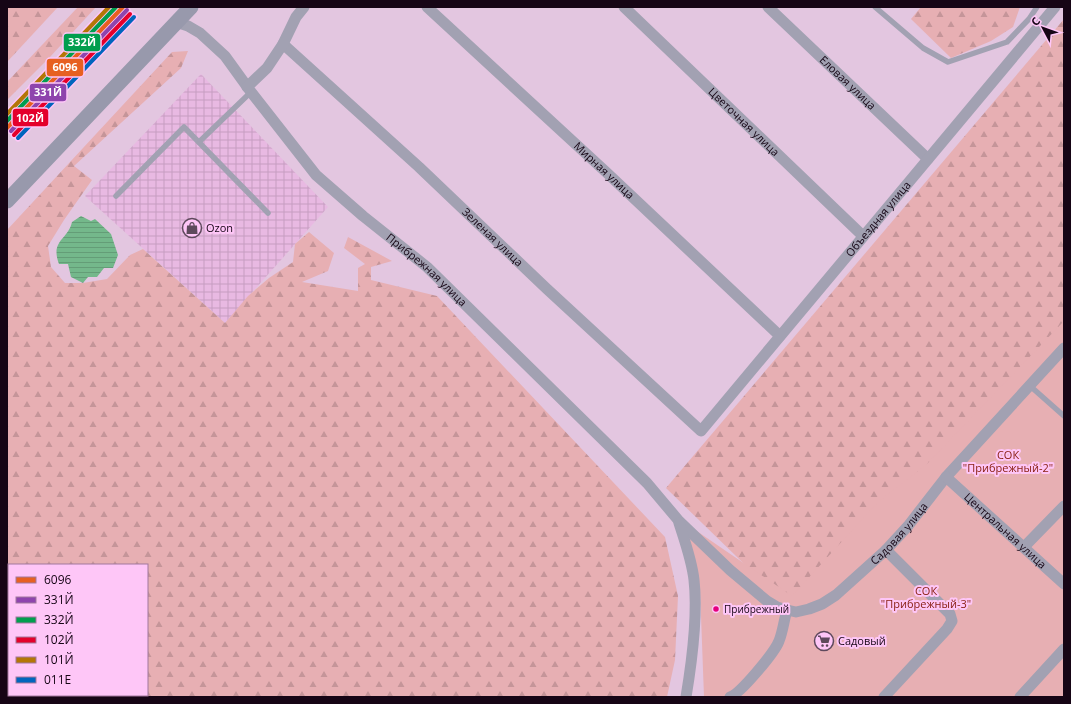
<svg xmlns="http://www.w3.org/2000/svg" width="1071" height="704" viewBox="0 0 1071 704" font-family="'Open Sans',sans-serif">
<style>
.industrial{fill:url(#industrial-grid)}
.forest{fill:url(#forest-firs);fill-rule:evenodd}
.garden{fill:#e7afb3}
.water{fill:url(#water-rules)}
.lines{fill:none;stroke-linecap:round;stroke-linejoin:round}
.lane{stroke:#a2a1b2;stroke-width:5.5}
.street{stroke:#a2a1b2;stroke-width:11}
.secondary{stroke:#9899ac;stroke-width:15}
.rail{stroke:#9f93a4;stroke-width:3}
.rail-1-casing{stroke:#fec6f7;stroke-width:7}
.rail-2-casing{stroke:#fec6f7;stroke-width:7}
.rail-3-casing{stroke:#fec6f7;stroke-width:7}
.rail-4-casing{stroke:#fec6f7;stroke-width:7}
.rail-5-casing{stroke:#fec6f7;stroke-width:7}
.rail-6-casing{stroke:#fec6f7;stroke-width:7}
.rail-1{stroke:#e76021;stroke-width:4}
.rail-2{stroke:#8e44ad;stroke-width:4}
.rail-3{stroke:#019e4e;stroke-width:4}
.rail-4{stroke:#e4002b;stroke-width:4}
.rail-5{stroke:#b47606;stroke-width:4}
.rail-6{stroke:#0065bd;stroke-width:4}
.bus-dot{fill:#e5007d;stroke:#fec6f7;stroke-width:1.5}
.labels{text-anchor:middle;stroke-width:4;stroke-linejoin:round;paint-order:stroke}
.bus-label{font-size:10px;fill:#160515;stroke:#fec6f7;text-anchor:start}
.street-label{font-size:11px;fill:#160515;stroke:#fec6f7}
.poi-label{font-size:11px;fill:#160515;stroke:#fec6f7;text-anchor:start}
.park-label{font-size:11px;fill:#8a2114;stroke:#fec6f7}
.line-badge{stroke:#fec6f7;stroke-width:1.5}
.badge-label{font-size:11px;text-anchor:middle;font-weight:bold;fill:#fff}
</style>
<defs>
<pattern id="industrial-grid" width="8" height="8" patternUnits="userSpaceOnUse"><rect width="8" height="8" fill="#e8b9e2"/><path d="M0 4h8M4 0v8" fill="none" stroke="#c69ec1"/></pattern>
<pattern id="forest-firs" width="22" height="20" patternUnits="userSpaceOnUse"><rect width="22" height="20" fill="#e7afb3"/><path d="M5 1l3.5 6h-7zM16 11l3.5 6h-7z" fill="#c59599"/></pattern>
<pattern id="water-rules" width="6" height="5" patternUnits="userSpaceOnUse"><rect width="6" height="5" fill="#74b88b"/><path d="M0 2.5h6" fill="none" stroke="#649d77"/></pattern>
</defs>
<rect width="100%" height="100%" fill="#e3c6e0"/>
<polygon class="industrial" points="201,74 328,207 225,323 85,196"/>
<g class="forest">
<polygon points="7,7 58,7 7,62"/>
<polygon points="78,7 96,7 50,57 7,100 7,82"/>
<polygon points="921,7 1020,7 1013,27 991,41 951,58 911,19"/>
<polygon points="1064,19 1064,326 798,601 776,595 666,488"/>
<path d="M188,51L181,68L74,166L92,180L64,220L48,246L51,267L65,283H83L107,279L130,255L143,249L225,323L248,296L269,278L293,262L295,244L309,232L334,253L328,271L302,282L358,291V268L365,264L344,248L348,237L392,261L371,267V280L437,296L665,537L678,596L675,660L667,697H7V230L172,52ZM9,565H147V695H9Z"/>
</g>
<polygon class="garden" points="1064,321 1064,697 704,697 700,589 685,523 792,596 878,502 926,465"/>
<path class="water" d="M81,216L91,221L95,219L111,234L118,255L113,268H104L97,277H88L83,283L71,277L68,264H59C50,240 68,240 72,222Z"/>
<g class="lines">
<g class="lane">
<polyline points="875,7 923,48 948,62 1007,42 1029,19 1037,7"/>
<polyline points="199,142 251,92"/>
<polyline points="116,196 184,127 268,213"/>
<polyline points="1029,385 1064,416"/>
</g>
<g class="street">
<path id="s1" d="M427,7L606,172L780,336"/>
<path id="s2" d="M624,7L863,236"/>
<path id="s3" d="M768,7L928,159"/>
<path id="s4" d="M176,22L188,26L200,33L225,56L251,92L316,175L363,216L427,267L647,483L679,521L730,570L767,601L777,607L787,610L796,612L809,609L822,604L836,595L886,550L908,526L946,477L1064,348"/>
<path id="s5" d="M283,44L419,167L547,289L701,431L1055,7"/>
<polyline points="247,87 267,68 283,44 296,17 304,7"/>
<path id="s6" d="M946,477L1064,584"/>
<path d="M679,523C685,542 692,561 694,580C698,616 692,661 686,697"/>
<polyline points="1024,547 1064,506"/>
<path d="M730,697C740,694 775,652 779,641C783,631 784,620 787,610"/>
<polyline points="884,697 947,629 952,621 950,614 886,550"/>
<polyline points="1020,697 1064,649"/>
</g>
<polyline class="secondary" points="7,201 191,7"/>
<polyline class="rail" points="7,114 110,7"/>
<defs>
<polyline id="rail-1" points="7,128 123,7"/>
<polyline id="rail-2" points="11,131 127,10"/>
<polyline id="rail-3" points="7,121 116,7"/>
<polyline id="rail-4" points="14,135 130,14"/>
<polyline id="rail-5" points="7,114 109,7"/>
<polyline id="rail-6" points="18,138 134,17"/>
</defs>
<use href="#rail-1" class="rail-1-casing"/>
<use href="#rail-2" class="rail-2-casing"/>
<use href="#rail-3" class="rail-3-casing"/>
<use href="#rail-4" class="rail-4-casing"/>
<use href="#rail-5" class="rail-5-casing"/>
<use href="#rail-6" class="rail-6-casing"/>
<use href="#rail-1" class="rail-1"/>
<use href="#rail-2" class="rail-2"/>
<use href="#rail-3" class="rail-3"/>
<use href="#rail-4" class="rail-4"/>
<use href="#rail-5" class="rail-5"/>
<use href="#rail-6" class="rail-6"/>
</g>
<defs>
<symbol id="shop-ring" viewBox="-11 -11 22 22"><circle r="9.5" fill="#fec6f7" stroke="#5e495c" stroke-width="1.5"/><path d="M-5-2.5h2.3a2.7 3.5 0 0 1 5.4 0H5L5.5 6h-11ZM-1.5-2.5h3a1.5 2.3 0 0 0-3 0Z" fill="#5e495c"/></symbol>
<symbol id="supermarket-ring" viewBox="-11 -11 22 22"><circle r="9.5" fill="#fec6f7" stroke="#5e495c" stroke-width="1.5"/><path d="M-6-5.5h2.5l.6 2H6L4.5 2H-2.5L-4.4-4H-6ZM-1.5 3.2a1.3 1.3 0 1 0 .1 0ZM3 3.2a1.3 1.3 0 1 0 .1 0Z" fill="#5e495c"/></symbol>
</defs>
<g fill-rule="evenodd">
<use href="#shop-ring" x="181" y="217" width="22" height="22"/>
<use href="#supermarket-ring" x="813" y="630" width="22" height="22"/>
</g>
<circle class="bus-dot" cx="716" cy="609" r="3.5"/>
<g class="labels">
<g class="bus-label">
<text x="724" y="613">Прибрежный</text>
</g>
<g class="street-label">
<text dy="4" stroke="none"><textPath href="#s3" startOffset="110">Еловая улица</textPath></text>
<text dy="4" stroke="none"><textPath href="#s2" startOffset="166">Цветочная улица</textPath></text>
<text dy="4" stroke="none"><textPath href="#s1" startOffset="241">Мирная улица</textPath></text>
<text dy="4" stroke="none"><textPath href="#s5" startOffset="846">Объездная улица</textPath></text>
<text dy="4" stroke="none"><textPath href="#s5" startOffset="285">Зеленая улица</textPath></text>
<text dy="4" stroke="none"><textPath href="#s4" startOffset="356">Прибрежная улица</textPath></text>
<text dy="4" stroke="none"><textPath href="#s6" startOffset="80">Центральная улица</textPath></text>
<text dy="4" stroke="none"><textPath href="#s4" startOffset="995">Садовая улица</textPath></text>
</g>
<g class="poi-label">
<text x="206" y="232">Ozon</text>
<text x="838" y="645">Садовый</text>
</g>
<g class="park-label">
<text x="1008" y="459">СОК<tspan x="1008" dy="13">"Прибрежный-2"</tspan></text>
<text x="926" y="595">СОК<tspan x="926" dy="13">"Прибрежный-3"</tspan></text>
</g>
</g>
<g class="line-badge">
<rect x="63" y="33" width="38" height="19" rx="4" fill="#019e4e"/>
<rect x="46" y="58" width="38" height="19" rx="4" fill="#e76021"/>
<rect x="29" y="83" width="38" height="19" rx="4" fill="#8e44ad"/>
<rect x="12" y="108" width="37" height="19" rx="4" fill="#e4002b"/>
</g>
<g class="badge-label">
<text x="82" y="46">332Й</text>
<text x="65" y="71">6096</text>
<text x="48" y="96">331Й</text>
<text x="30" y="122">102Й</text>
</g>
<rect width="1071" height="704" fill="none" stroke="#160515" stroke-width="16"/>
<rect x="8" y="564" width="140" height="132" fill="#fec6f7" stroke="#a1799d"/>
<rect x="16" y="577" width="20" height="6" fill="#e76021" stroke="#a1799d"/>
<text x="44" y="584" font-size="12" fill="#160515">6096</text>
<rect x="16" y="597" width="20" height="6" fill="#8e44ad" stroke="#a1799d"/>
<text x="44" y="604" font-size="12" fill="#160515">331Й</text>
<rect x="16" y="617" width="20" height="6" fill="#019e4e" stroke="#a1799d"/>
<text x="44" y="624" font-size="12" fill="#160515">332Й</text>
<rect x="16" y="637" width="20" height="6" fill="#e4002b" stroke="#a1799d"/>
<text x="44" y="644" font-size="12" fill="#160515">102Й</text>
<rect x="16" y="657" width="20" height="6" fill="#b47606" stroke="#a1799d"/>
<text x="44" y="664" font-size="12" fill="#160515">101Й</text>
<rect x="16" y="677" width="20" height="6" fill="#0065bd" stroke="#a1799d"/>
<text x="44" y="684" font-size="12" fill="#160515">011Е</text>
<g transform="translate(1043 28) rotate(311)" stroke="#fec6f7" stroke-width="3" paint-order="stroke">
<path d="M0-3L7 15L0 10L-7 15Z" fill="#160515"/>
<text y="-6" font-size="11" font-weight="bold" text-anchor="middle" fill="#160515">С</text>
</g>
</svg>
